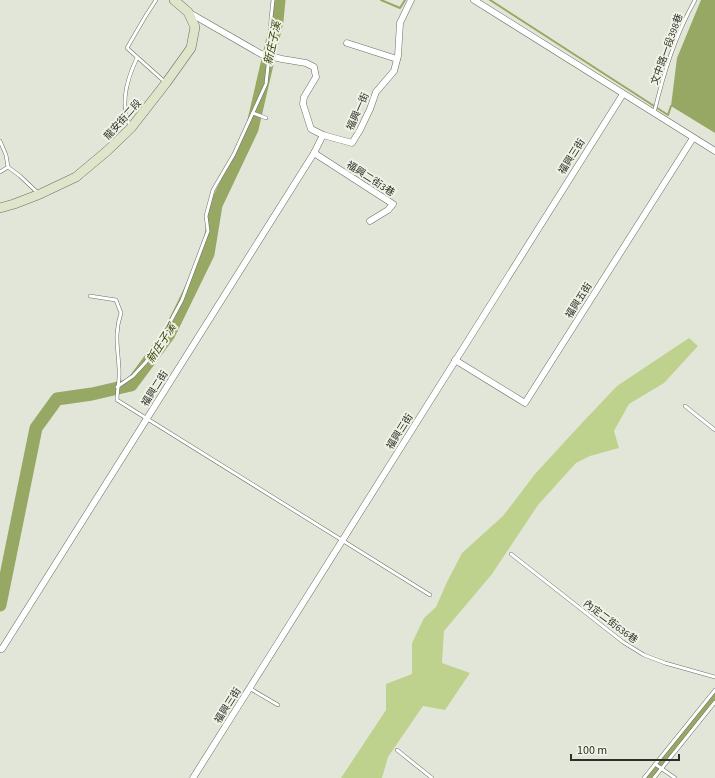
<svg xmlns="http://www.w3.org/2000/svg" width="715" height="778" viewBox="0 0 715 778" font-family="'Source Sans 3','Noto Sans TC',sans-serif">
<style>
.green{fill:#bfd28d}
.water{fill:#96a863}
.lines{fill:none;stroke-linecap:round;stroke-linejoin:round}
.stream{stroke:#96a863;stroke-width:2}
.canal{stroke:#96a863;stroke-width:8}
.river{stroke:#96a863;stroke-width:13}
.lane-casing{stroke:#6b6e64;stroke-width:4}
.street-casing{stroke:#6b6e64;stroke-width:7}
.secondary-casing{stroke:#6b6e64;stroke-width:10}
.lane{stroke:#fff;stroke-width:3}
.street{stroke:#fff;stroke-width:6}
.secondary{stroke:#dee5ca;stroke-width:9}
.labels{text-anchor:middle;stroke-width:4;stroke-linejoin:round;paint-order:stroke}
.street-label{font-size:10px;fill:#2d2e29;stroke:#eff3e6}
.water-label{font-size:11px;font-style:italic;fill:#36410c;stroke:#eff3e6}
</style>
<rect width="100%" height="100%" fill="#e2e6d9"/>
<polygon class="green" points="689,338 698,346 664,383 629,404 614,431 619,448 590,456 576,463 538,505 492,574 444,631 442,663 470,673 445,710 423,706 388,757 382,778 341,778 386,710 386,684 412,674 412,643 424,618 436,607 447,582 462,553 503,516 535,474 581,424 617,386"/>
<polygon class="water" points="701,0 715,0 715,133 671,106 677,58"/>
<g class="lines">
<g class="stream">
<polyline points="381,0 400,8 405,0"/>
<polyline points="490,0 668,115 671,106"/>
</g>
<polyline class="canal" points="648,778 715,695"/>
<polyline class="river" points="0,605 36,428 57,399 92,394 131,385 169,334 208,254 216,205 252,129 277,21 279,0"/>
<defs>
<g id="lane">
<polyline points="156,0 145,17 127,48 165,82"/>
<polyline points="253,113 266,118"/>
<path d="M654,113C664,72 675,36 695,0"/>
<path d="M130,126C119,104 127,79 137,58"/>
<polyline points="0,141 6,155 8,167 20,176 38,193"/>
<polyline points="0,172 8,167"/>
<path d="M90,296L116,300L121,313C114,334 118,347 119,369C120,379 117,390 117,400L430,595"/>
<polyline points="117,387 133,376 146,362 167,328 182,300 208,231 206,216 213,190 234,154 266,84 269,57 271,18 273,0"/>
<polyline points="685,406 715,430"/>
<polyline points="511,554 623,642 644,655 665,663 715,677"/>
<polyline points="249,688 278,705"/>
<polyline points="397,750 432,778"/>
<polyline points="655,764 675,778"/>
<polyline points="644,778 715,690"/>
<polyline points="654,778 715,702"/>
</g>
<g id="street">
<polyline points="474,0 715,151"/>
<polyline points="188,12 261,54 282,59 306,63 314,67 316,77 304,97 303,104 311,129 323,135 352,143 360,130 370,109 376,92 394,71 398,56 400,23 411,0"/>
<polyline points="347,43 397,59"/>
<polyline points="314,153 393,204 388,210 370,221"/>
<polyline points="455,360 525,403 693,138"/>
<polyline points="0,649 2,649 314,153 323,135"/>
<polyline points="193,778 623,94"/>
</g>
<polyline id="secondary" points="0,208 14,204 40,194 76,177 107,151 131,128 166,83 191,48 195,27 188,12 174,0"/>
</defs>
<use href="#lane" class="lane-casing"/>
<use href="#street" class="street-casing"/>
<use href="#secondary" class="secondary-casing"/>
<use href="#lane" class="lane"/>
<use href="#street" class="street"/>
<use href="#secondary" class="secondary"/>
</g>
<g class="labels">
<g class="street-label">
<text transform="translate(666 49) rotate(-70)" y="4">文中路一段398巷</text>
<text transform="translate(357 111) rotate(-66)" y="4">福興一街</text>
<text transform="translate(122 119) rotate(-48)" y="4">龍安街二段</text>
<text transform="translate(571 156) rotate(-58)" y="4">福興三街</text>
<text transform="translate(371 178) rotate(33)" y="4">福興二街3巷</text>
<text transform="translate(578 300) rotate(-58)" y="4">福興五街</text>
<text transform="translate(154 388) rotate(-58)" y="4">福興二街</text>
<text transform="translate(399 431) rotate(-58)" y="4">福興三街</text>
<text transform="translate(611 621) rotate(37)" y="4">內定二街636巷</text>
<text transform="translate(227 705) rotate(-58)" y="4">福興三街</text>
</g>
<g class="water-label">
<text transform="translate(272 43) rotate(-78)" y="4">新庄子溪</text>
<text transform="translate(161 343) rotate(-57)" y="4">新庄子溪</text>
</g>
</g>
<path d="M571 754v6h108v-6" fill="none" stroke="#2d2e29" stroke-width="2"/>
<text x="577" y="754" font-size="12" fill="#2d2e29" stroke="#eff3e6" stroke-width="3" paint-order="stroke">100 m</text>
</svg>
